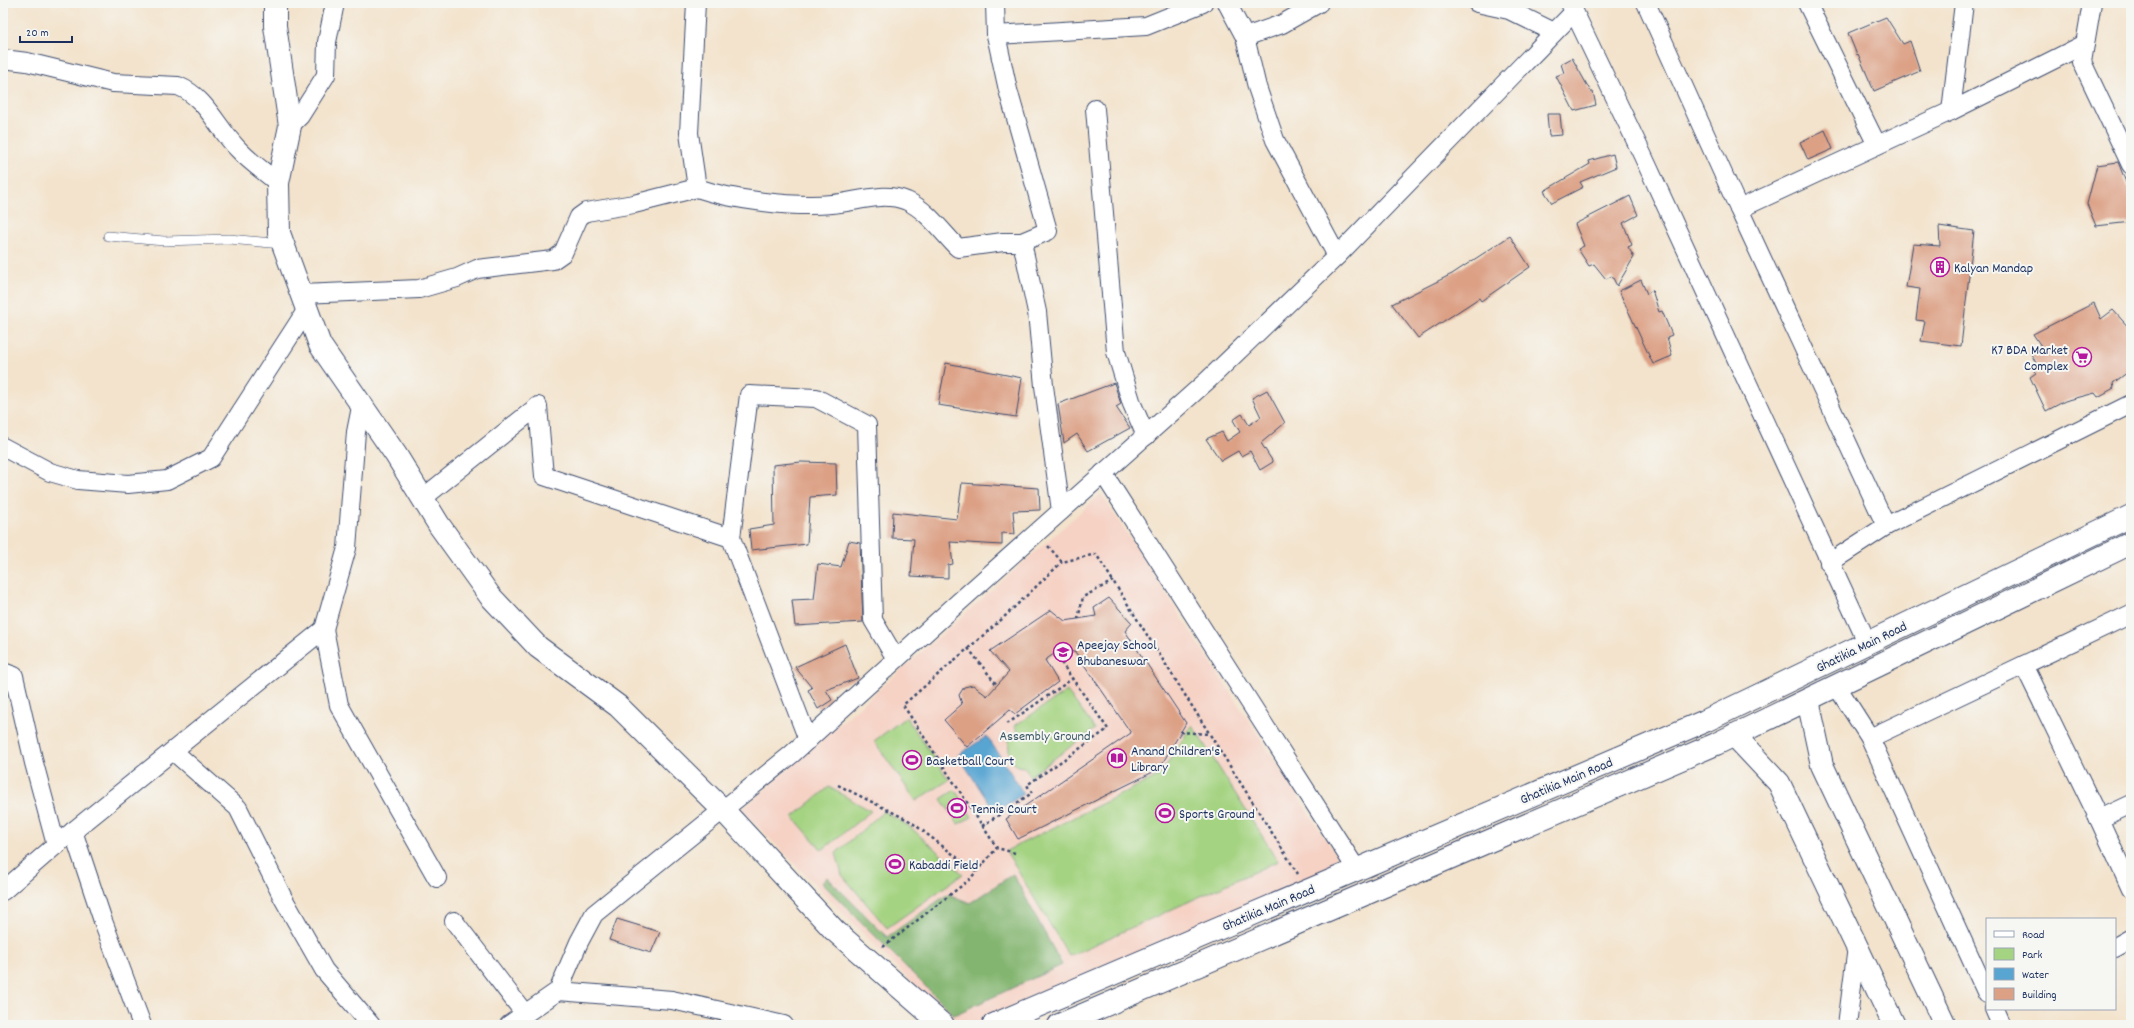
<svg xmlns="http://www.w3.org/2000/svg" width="2134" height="1028" viewBox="0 0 2134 1028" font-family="Dekko,sans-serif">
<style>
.built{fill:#f6d2c5}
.green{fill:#a4d381;stroke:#608170}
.forest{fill:#83b56f;stroke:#4f7266}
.water{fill:#59a5d2;stroke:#3a6a98}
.building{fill:#dca085}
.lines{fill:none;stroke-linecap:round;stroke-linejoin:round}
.service-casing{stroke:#3b4a6e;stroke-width:10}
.minor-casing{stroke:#3b4a6e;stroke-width:20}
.tertiary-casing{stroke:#3b4a6e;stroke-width:24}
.path{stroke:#3b4a6e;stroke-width:2.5;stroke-dasharray:3 3;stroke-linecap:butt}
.service{stroke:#fff;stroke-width:9}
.minor{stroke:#fff;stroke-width:18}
.tertiary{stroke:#fff;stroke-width:22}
.labels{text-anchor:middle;stroke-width:4;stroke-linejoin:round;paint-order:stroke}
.poi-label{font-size:14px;fill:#1b2f5e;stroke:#f6f6f2;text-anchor:start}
.street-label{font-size:14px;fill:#1b2f5e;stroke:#f6f6f2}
.park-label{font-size:14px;fill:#3d5867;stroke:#f6f6f2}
</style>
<rect width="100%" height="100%" fill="#f6f6f2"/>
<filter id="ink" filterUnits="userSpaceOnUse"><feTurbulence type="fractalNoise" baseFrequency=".025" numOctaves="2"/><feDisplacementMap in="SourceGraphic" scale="8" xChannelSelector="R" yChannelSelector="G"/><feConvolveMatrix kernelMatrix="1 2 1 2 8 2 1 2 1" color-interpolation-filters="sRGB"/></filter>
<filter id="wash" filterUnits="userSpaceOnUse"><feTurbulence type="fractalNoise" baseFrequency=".012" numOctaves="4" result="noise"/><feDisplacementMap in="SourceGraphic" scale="16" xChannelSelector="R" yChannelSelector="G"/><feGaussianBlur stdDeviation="0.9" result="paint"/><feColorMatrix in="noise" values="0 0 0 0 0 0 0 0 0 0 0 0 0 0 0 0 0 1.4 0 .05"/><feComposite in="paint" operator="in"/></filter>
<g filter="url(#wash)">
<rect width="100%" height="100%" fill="#f3e3cc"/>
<polygon class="built" points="1101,494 1344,867 973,1025 953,1025 742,810"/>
<g class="green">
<path d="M1067,691L1095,729L1030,776L1024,767C1009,767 1008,750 1009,738L1018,732L1014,726Z"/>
<polygon points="906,717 949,780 916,801 874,741"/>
<polygon points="1192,725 1278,861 1069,956 1006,851 1160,775"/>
<polygon points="829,787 871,811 822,850 793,817"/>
<polygon points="955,790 972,817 958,824 941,799"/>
<polygon points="884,811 910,827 963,874 887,928 842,875 836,853"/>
</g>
<polygon class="forest" points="1013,874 1062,965 954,1015 822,883 827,877 887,937 948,894 970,903"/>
<polygon class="water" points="987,736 1024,794 995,812 958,755"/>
<g id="blocks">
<g class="building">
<polygon points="1886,17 1903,44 1910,41 1920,71 1874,91 1858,54 1857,55 1848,33"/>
<polygon points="1572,58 1591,92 1593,92 1596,105 1574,111 1556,76 1564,73 1561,64"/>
<polygon points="1547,114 1560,114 1562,135 1549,136"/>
<polygon points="1825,130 1833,149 1808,160 1800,142"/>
<polygon points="1613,154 1616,167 1580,182 1583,187 1552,203 1544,191 1590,164 1589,161"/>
<polygon points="2118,162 2131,195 2131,222 2096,226 2087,204 2097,165"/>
<polygon points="1630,196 1638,215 1623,223 1632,245 1628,247 1634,257 1617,286 1612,276 1606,279 1594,264 1589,266 1578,249 1584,246 1575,224"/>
<polygon points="1939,226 1974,231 1961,346 1921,341 1925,321 1916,320 1920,289 1906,287 1913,244 1940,246"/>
<polygon points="1510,236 1530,267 1481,301 1479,298 1418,338 1392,304 1452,274"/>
<polygon points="1641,280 1647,294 1652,290 1659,312 1662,311 1672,335 1667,337 1672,356 1653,364 1619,291"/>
<polygon points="2094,303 2101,319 2113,310 2131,330 2131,370 2113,383 2114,388 2098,397 2095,393 2065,401 2046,411 2030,377 2036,373 2033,365 2036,363 2030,352 2041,346 2033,334"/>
<polygon points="946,363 1022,378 1016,417 938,405"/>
<polygon points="1114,383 1121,404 1116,407 1130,428 1088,451 1077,434 1064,443 1058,404"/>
<polygon points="1267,390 1285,423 1261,443 1273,462 1260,470 1250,451 1241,456 1238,451 1221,461 1206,439 1222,432 1227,441 1240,432 1233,420 1242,414 1249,425 1261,417 1252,398"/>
<polygon points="801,462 836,463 837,495 810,497 807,544 751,550 749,529 774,525 773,465"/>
<polygon points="962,483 1039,488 1040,510 1013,511 1015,534 1002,533 1002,545 950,542 953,564 948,565 948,578 911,576 914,539 892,538 893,512 957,519"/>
<polygon points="849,541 860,543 863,622 795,626 792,600 814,599 818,564 841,567"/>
<polygon points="1109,598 1132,623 1125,631 1186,723 1159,769 1018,839 1006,819 1131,733 1076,653 1063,648 1045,660 1058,682 1015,714 1010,710 967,747 944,720 962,704 959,695 964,687 973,685 987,696 1009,672 990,651 1051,610 1065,621 1096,616 1094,608"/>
<polygon points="845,644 858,678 826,690 832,700 818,709 808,690 812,688 795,667"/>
<polygon points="617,919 660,932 651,953 609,940"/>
</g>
</g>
</g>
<g filter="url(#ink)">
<use href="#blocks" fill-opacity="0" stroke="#3b4a6e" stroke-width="1"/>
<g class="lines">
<defs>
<polyline id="service" points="108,236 164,241 229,239 282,244"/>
<g id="minor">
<path d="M696,3L689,133L697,188C732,200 795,208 832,204C857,202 882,191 907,201C927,210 943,233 958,248L1003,242H1022L1037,312L1044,386L1061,511"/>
<polyline points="995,3 996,35 1008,90 1048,231 1022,242"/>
<polyline points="1227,3 1245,37 1257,87 1275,140 1337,256"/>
<polyline points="1477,3 1509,10 1554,32"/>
<polyline points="1570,3 1643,156 1867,642"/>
<polyline points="1646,3 1739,209"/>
<polyline points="1807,3 1877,145"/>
<polyline points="2092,3 2082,62 2131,165"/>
<polyline points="996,35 1146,26 1203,3"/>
<polyline points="1245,37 1282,24 1319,3"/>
<path d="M3,59L27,62L113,83L178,86C206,97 217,128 238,149C250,162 265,172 278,183"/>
<polyline points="1095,109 1116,352 1132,404 1146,436"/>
<polyline points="1951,111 2085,44"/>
<polyline points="290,126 300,116 326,75 327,42 335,3"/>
<polyline points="302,294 419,289 457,278 477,269 553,260 563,253 579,217 586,212 634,204 697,188"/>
<polyline points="3,447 50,472 78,480 128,484 167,480 211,458 306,311"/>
<polyline points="1103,473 1357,870"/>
<polyline points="423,498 538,406 544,476 731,538 808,740"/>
<polyline points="1886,526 2131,404"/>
<polyline points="731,538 749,395 816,398 867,425 873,620 896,659"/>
<polyline points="1829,563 1886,526 1739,209 1951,111 1964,3"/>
<polyline points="324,629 339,705 437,878"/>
<polyline points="2024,665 2099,819 2131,804"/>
<polyline points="3,672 14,676 34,763 56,845"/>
<polyline points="1836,685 1870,738 2131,614"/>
<polyline points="1870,738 1987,994"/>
<polyline points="173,751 238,808 283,898 324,970 371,1025"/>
<polyline points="2099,819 2131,889"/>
<polyline points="73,831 103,921 142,1025"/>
<polyline points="3,891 56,845 324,629 347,548 356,432 361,407"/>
<polyline points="454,921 525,1014"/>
<polyline points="2115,947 2131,938"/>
<polyline points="558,991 672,1000 784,1025"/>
<polyline points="1994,1009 2001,1025"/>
<polyline points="509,1025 558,991 579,942 594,914 792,754 959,602 1208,380 1337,256 1574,12"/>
<polyline points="1847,1025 1857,947"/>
</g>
<g id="tertiary">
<polyline points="275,3 275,26 290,126 278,183 279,233 320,345 396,455 439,525 490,596 538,647 618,706 724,811 834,930 943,1025"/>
<polyline points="1808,700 1822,765 1945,1025"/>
<polyline points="1734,735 1779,783 1894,1025"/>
<polyline points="993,1025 1705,721 2131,516"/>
<polyline points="1059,1025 1716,744 2131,543"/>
</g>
</defs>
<use href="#service" class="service-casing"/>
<use href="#minor" class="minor-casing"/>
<use href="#tertiary" class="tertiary-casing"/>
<g class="path">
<polyline points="1048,546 1062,562 1096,554 1298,874"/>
<polyline points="1078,619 1083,597 1113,581"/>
<polyline points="968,648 997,685"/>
<polyline points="1007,724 1072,679"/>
<polyline points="1180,732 1209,734"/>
<polyline points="838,785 910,821 976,872"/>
<polyline points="982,826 1032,793 1027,785 1108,729 1055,654"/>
<polyline points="1015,853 997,848 903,705 1002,619 1062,562"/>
<polyline points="883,947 969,880 997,848"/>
</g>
<use href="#service" class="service"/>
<use href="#minor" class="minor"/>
<use href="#tertiary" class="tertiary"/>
</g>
</g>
<defs>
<symbol id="building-ring" viewBox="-11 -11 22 22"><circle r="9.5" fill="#f6f6f2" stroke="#b5179e" stroke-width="1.5"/><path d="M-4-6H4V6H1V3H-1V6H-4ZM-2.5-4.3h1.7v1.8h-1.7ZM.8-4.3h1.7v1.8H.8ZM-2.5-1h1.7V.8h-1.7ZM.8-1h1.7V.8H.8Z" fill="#b5179e"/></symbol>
<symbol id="supermarket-ring" viewBox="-11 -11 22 22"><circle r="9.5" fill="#f6f6f2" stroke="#b5179e" stroke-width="1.5"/><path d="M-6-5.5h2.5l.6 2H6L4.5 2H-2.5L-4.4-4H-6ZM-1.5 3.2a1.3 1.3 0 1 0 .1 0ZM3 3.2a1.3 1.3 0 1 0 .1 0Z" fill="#b5179e"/></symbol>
<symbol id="school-ring" viewBox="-11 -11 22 22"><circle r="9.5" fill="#f6f6f2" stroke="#b5179e" stroke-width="1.5"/><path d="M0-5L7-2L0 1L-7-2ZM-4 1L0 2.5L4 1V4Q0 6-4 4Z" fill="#b5179e"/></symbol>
<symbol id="library-ring" viewBox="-11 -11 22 22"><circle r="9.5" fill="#f6f6f2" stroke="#b5179e" stroke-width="1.5"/><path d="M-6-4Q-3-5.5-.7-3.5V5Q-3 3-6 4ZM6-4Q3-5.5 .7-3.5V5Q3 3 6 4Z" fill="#b5179e"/></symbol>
<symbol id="stadium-ring" viewBox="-11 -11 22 22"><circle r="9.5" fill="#f6f6f2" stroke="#b5179e" stroke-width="1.5"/><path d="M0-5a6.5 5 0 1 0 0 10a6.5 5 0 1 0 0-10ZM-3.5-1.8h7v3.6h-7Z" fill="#b5179e"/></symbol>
</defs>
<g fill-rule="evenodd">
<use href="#building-ring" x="1929" y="256" width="22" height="22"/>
<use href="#supermarket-ring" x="2071" y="346" width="22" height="22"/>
<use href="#school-ring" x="1052" y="641" width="22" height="22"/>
<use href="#library-ring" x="1106" y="747" width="22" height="22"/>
<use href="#stadium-ring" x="901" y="749" width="22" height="22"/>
<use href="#stadium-ring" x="946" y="797" width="22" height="22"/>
<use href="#stadium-ring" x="1154" y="802" width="22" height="22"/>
<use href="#stadium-ring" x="884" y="853" width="22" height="22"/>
</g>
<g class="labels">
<g class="poi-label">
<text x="1954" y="272">Kalyan Mandap</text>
<text x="2068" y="354" text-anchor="end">K7 BDA Market<tspan x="2068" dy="16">Complex</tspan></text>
<text x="1077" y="649">Apeejay School<tspan x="1077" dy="16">Bhubaneswar</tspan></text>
<text x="1131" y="755">Anand Children's<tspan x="1131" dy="16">Library</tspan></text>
<text x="926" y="765">Basketball Court</text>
<text x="971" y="813">Tennis Court</text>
<text x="1179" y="818">Sports Ground</text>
<text x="909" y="869">Kabaddi Field</text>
</g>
<g class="street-label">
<text transform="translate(1861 646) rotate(-26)" y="5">Ghatikia Main Road</text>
<text transform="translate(1566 780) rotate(-23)" y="5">Ghatikia Main Road</text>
<text transform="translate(1268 907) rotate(-23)" y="5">Ghatikia Main Road</text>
</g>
<g class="park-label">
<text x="1045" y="740">Assembly Ground</text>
</g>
</g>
<rect width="2134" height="1028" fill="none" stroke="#f6f6f2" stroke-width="16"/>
<rect x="1986" y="918" width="130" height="92" fill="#f6f6f2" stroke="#9ea6b7"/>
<rect x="1994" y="931" width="20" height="6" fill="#ffffff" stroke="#9ea6b7"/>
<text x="2022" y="938" font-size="12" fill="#1b2f5e">Road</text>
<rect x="1994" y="948" width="20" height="12" fill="#a4d381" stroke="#9ea6b7"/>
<text x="2022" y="958" font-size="12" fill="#1b2f5e">Park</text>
<rect x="1994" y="968" width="20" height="12" fill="#59a5d2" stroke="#9ea6b7"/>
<text x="2022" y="978" font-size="12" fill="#1b2f5e">Water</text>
<rect x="1994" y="988" width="20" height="12" fill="#dca085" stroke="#9ea6b7"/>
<text x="2022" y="998" font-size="12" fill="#1b2f5e">Building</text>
<path d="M20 36v6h52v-6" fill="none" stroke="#1b2f5e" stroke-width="2"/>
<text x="26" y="36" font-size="12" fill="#1b2f5e" stroke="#f6f6f2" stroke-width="3" paint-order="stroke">20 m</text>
</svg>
